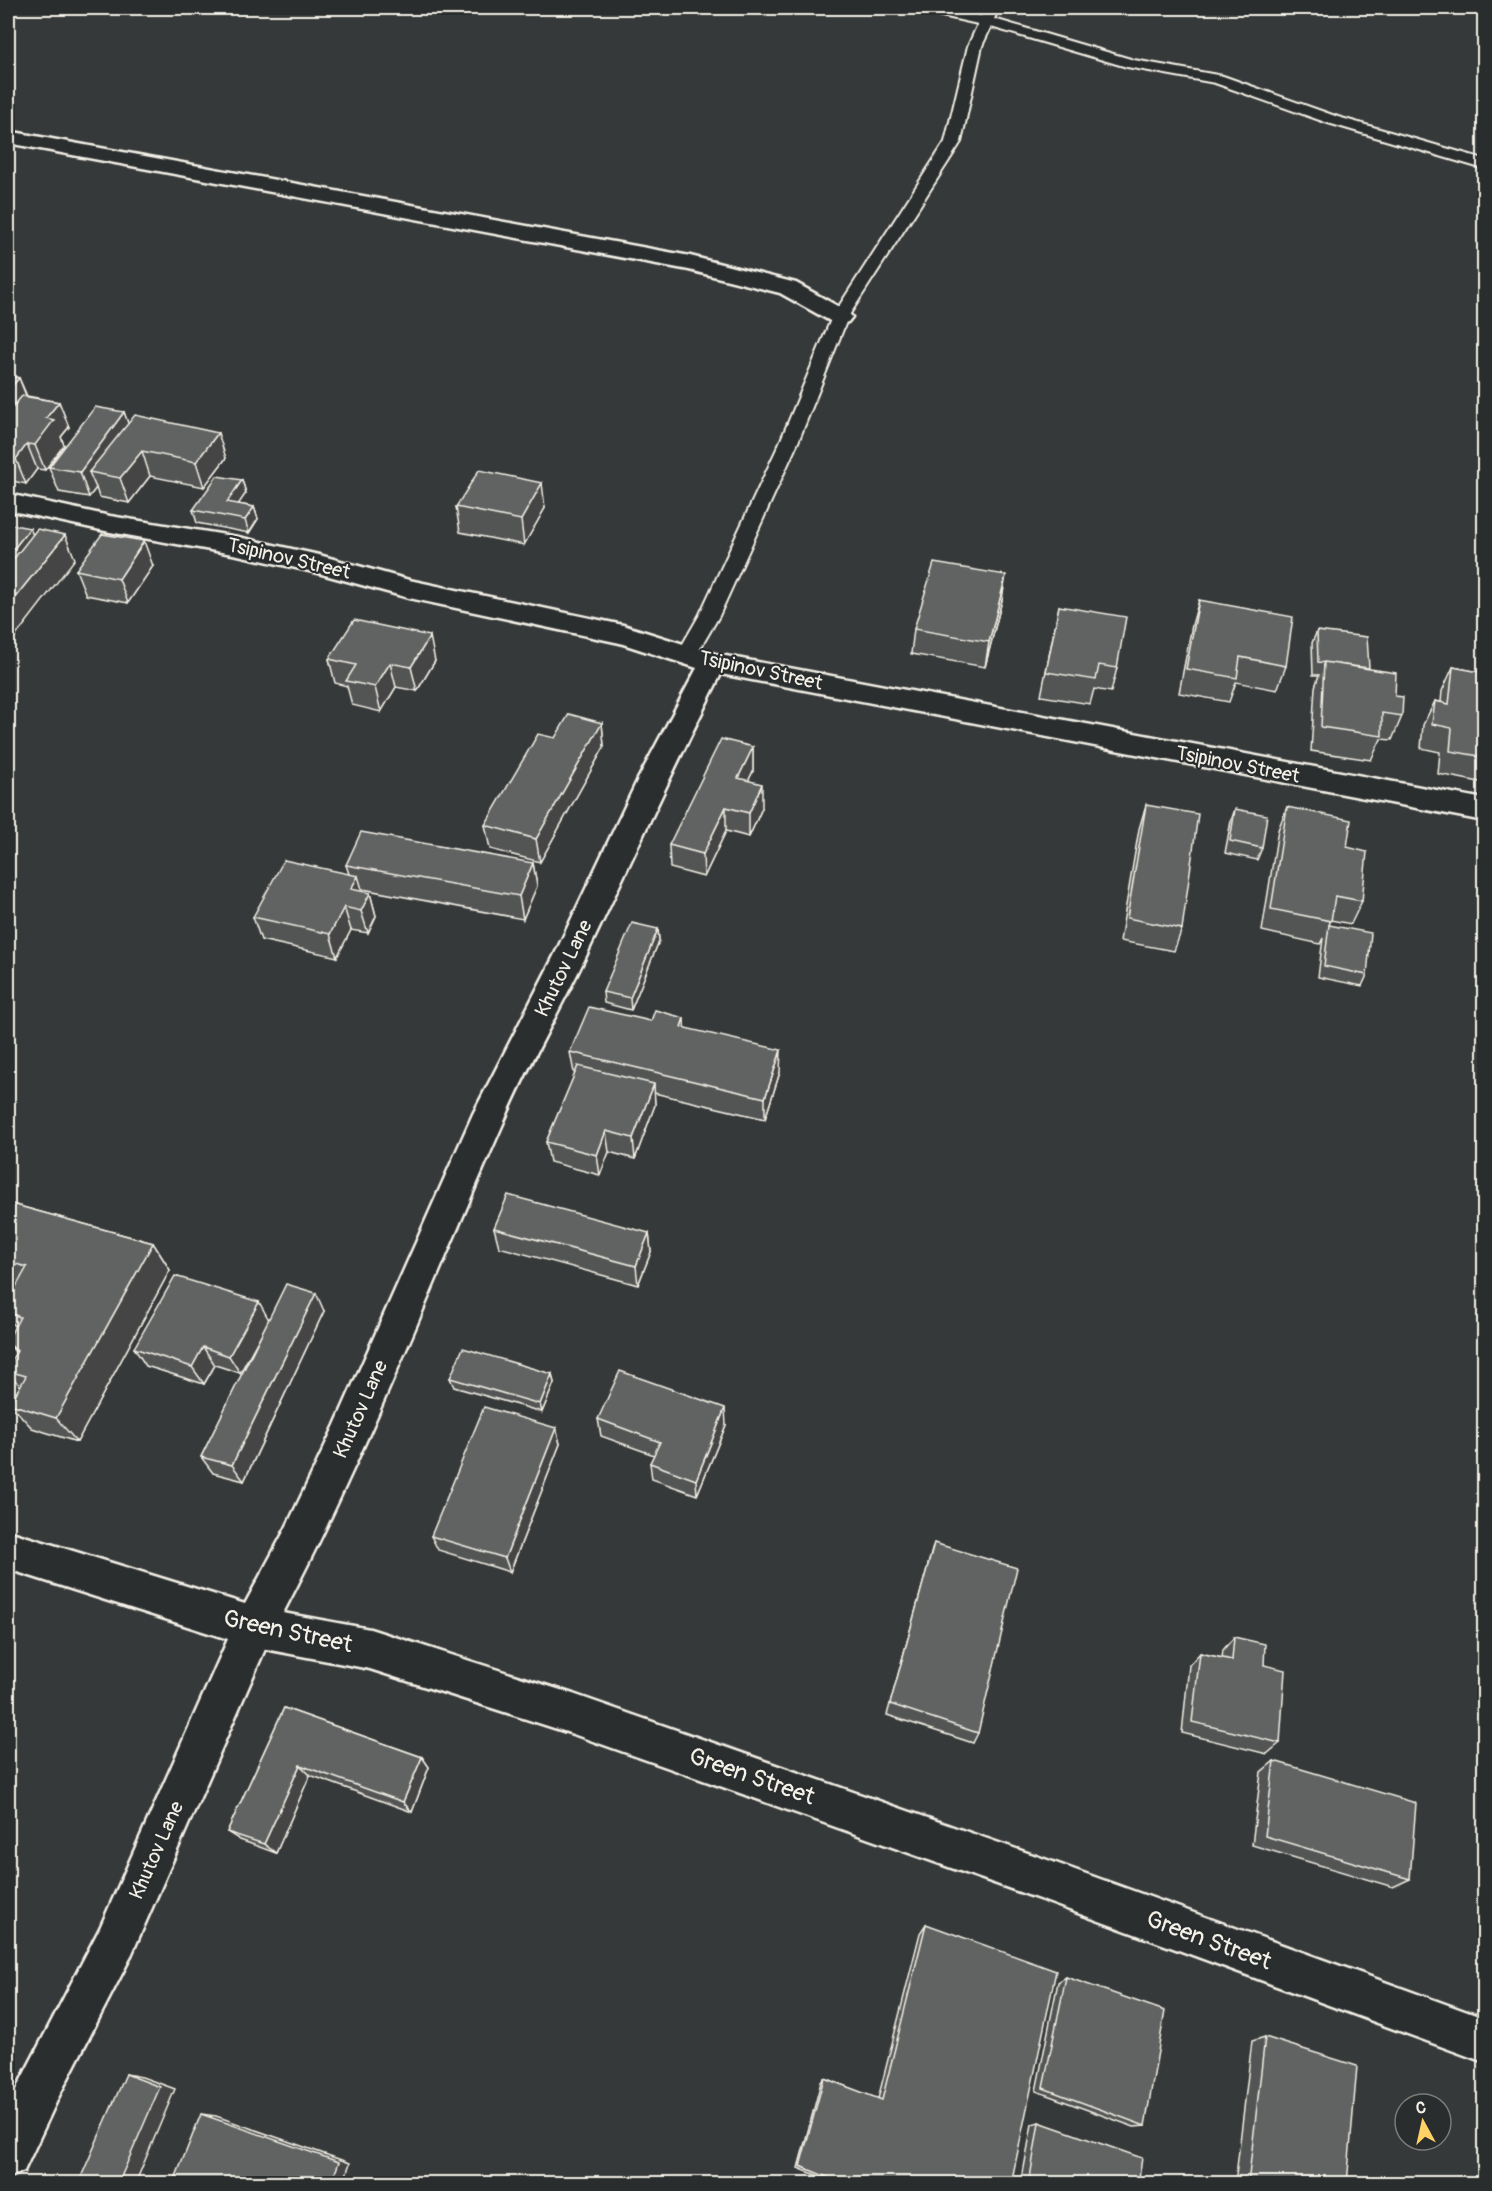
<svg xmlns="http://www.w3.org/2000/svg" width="1492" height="2191" viewBox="0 0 1492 2191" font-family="Pangolin,sans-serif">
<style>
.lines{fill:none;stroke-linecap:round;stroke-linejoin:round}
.service-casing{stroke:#f4f1e8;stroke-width:4}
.minor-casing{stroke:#f4f1e8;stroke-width:5}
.service{fill:#2a2d2e;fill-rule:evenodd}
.minor{fill:#2a2d2e;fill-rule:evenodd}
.wall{fill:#535554;stroke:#f4f1e8;stroke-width:1.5}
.shaded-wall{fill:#444545;stroke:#f4f1e8;stroke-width:1.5}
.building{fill:#616362;stroke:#f4f1e8;stroke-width:1.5}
.labels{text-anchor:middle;stroke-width:4.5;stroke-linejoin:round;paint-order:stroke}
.street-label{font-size:20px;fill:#f4f1e8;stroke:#2a2d2e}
.near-street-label{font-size:24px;fill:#f4f1e8;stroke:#2a2d2e}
</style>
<rect width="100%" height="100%" fill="#363939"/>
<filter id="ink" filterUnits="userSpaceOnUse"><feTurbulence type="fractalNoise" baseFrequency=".0167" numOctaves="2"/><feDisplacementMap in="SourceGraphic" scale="12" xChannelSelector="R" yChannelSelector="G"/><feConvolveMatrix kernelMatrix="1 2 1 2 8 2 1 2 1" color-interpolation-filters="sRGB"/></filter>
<g filter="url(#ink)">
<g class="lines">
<defs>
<polygon id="service" points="917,8 942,8 981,16 985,8 999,8 994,19 1134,60 1223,76 1338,117 1484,159 1484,169 1328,123 1215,83 1127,67 991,27 982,46 961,142 848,317 798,442 719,616 694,659 687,661 680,659 677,654 699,616 780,442 832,317 945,142 968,46 978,24 919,11"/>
<g id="minor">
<polygon points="8,131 690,256 796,283 848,312 852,317 848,322 840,324 832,322 780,293 689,270 8,143"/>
<path d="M8,494L110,516L238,537L319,555L409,580L623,625L715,654L1484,799V821L721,674C674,767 631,862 586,956C560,1010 529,1063 505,1119C432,1284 367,1453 283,1613L370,1629L573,1694L1042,1858L1484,2018V2062L1042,1900L573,1734L370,1669L265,1649L130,1958L60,2094L24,2171L8,2178V2105L100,1928L228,1639L8,1569V1531L245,1604L286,1528L335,1425L473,1114L554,956L637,781L697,668L620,643L409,598L318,573L238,555L110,532L8,510Z"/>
</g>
</defs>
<use href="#service" class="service-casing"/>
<use href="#minor" class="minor-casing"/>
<use href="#service" class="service"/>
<use href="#minor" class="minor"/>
</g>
<g class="wall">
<polygon points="8,375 19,378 27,396 59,402 69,427 61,437 64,445 45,470 37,469 26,484 8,480"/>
<polygon points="124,412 128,424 226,458 204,487 150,476 129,503 99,497 96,488 89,497 59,492 49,467"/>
<polygon points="242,480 246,493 238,504 254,507 258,519 249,533 197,523 193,510"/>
<polygon points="456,507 545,508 524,545 460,532"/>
<polygon points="153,566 128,603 86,595 76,570"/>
<polygon points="1002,600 985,667 911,654 914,629"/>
<polygon points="1199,600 1286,666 1277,690 1236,682 1229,702 1179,693 1192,625"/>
<polygon points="1059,606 1117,668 1111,692 1094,689 1090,704 1041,696"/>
<polygon points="1317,631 1368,669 1395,696 1402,716 1392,740 1381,739 1371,760 1311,751 1315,687 1319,675 1313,675 1312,643"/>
<polygon points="329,659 435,661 417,691 396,687 381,712 352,705 347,686 335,683"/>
<polygon points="1453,667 1485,673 1485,783 1438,774 1440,752 1421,748 1423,725 1435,701 1441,702 1442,691"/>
<polygon points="602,723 604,747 540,862 490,849 485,825"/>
<polygon points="753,747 753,771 748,781 762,808 749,837 726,831 704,877 670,868 669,845"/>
<polygon points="1146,805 1182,929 1174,951 1120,941 1139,829"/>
<polygon points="1287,807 1347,847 1362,901 1351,924 1331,920 1329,925 1367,975 1362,986 1318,977 1323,938 1320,944 1262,931 1278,830"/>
<polygon points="1235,809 1262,848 1257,860 1225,853 1231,821"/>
<polygon points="533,863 537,886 523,919 362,889 362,891 370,893 376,916 368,933 351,930 337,957 261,940 253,917 349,874 346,865"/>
<polygon points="658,929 659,941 631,1010 604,1003 603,992"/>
<polygon points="651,1021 685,1028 780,1072 765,1119 654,1093 655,1105 635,1159 609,1152 600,1175 550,1162 546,1142 575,1074 574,1073 570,1052"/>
<polygon points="8,1203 153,1243 170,1270 77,1442 32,1428 10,1404 20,1386 15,1380 8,1392 8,1366 16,1353 8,1343 15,1327 8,1319 8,1301 17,1286 8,1283"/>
<polygon points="494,1228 649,1233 651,1252 638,1285 499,1247"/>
<polygon points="259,1302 268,1320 324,1311 244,1481 213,1473 201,1457 268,1322 240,1373 215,1365 204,1384 146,1366 134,1348"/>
<polygon points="552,1374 554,1383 542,1412 454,1387 450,1378"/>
<polygon points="598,1419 726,1425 697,1495 652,1479 650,1463 654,1455 601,1436"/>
<polygon points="556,1428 560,1444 510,1572 438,1550 431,1536"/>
<polygon points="934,1543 978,1733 973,1743 887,1715"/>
<polygon points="1234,1637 1264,1665 1280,1743 1267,1754 1182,1733 1189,1665 1200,1653 1222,1658 1223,1650"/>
<polygon points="284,1708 422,1757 429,1767 412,1812 310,1775 276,1853 240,1840 227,1832"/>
<polygon points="1274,1761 1410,1879 1393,1887 1252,1845 1261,1772"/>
<polygon points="926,1924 1011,2184 839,2184 798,2168 821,2082 824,2078 878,2099 920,1933"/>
<polygon points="1066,1977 1145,2126 1134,2127 1036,2091 1058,1982"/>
<polygon points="1265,2037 1347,2184 1235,2184 1252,2041"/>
<polygon points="1039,2122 1138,2184 1021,2184 1032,2124"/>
</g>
<g class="shaded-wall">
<polygon points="19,378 29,403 8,444 8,391"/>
<polygon points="59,402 69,427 61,437 64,445 45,470 35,445 46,418"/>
<polygon points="124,412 133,437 89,472 96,488 89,497 80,472"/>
<polygon points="218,433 226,458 204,487 196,462"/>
<polygon points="27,444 37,469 26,484 16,459"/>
<polygon points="142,451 150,476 129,503 120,478"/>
<polygon points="242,480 246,493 231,515 227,502"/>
<polygon points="542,483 545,508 524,545 521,520"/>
<polygon points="254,507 258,519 249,533 245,520"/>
<polygon points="30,528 40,553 8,596 8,556"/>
<polygon points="65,535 75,559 8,646 8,606"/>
<polygon points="144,541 153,566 128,603 119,579"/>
<polygon points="1006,575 1002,600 985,667 989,642"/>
<polygon points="430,636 435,661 417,691 411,667"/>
<polygon points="390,663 396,687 381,712 375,687"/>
<polygon points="602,723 604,747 540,862 536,839"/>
<polygon points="753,747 753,771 738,802 738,778"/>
<polygon points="762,784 762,808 749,837 749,813"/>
<polygon points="726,807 726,831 704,877 703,854"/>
<polygon points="533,863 537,886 523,919 519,896"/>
<polygon points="358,876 365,899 351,889"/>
<polygon points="370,893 376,916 368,933 361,911"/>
<polygon points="344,907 351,930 337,957 330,934"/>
<polygon points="658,929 659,941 631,1010 630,998"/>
<polygon points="684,1018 685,1039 681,1027"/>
<polygon points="781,1050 780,1072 765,1119 765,1098"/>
<polygon points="654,1084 655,1105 635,1159 633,1138"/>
<polygon points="606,1131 609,1152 600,1175 597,1155"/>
<polygon points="649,1233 651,1252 638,1285 636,1266"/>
<polygon points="153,1243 170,1270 77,1442 56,1418"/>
<polygon points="316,1293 324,1311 244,1481 232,1465"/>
<polygon points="259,1302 269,1320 240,1373 229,1356"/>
<polygon points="203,1347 215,1365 204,1384 192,1367"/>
<polygon points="8,1373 15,1380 8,1392"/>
<polygon points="552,1374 554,1383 542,1412 540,1404"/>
<polygon points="725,1408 726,1425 697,1495 696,1480"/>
<polygon points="556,1428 560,1444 510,1572 505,1558"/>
<polygon points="422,1757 429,1767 412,1812 403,1802"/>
<polygon points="300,1765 310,1775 276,1853 264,1844"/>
<polygon points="126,2074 142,2077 175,2089 135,2184 118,2184"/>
<polygon points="201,2114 216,2116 350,2163 343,2184 331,2184"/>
</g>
<g class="building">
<polygon points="8,375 19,378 8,391"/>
<polygon points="22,396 59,402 46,418 54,420 35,445 27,444 16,459 8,457 8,413"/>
<polygon points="95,407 124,412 80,472 49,467"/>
<polygon points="135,415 218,433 196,462 142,451 120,478 89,472"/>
<polygon points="479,470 542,483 521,520 456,507"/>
<polygon points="217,476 242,480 227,502 254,507 245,520 193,510"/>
<polygon points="8,524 30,528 8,556"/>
<polygon points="37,529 65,535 8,606 8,566"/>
<polygon points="102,534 144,541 119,579 76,570"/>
<polygon points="934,563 1006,575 989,642 914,629"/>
<polygon points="1199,600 1293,617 1286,666 1240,657 1237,678 1186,669"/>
<polygon points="1059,606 1126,617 1117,668 1099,665 1096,680 1046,672"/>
<polygon points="354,620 430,636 411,667 390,663 375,687 346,681 356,665 329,659"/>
<polygon points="1317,631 1367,637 1369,668 1318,662"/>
<polygon points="1324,662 1396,673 1395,696 1403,697 1402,716 1382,713 1382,736 1321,727"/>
<polygon points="1453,667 1485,673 1485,757 1450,751 1452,728 1432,724 1435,701 1449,704"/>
<polygon points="569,714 602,723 536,839 485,825 538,734 555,738"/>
<polygon points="721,739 753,747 738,778 762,784 749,813 726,807 703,854 669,845"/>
<polygon points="1146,805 1198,814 1182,929 1127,918"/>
<polygon points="1287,807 1351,820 1347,847 1367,852 1362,901 1335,896 1331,921 1271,909"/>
<polygon points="1235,809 1267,815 1262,848 1230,841"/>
<polygon points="361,832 533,863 519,896 346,865"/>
<polygon points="284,860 358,876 351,889 370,893 361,911 344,907 330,934 253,917"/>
<polygon points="632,923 658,929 630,998 603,992"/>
<polygon points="1329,925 1371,933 1367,975 1324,966"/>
<polygon points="589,1007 651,1021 655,1010 684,1018 681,1027 781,1050 765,1098 570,1052"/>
<polygon points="578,1066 654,1084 633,1138 606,1131 597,1155 546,1142"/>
<polygon points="508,1195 649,1233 636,1266 494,1228"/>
<polygon points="8,1203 153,1243 56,1418 10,1404 26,1376 8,1371 8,1366 17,1351 8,1343 8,1339 20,1317 8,1313 8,1301 27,1267 8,1262"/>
<polygon points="175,1276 259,1302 229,1356 203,1347 192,1367 134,1348"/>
<polygon points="286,1284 316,1293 232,1465 201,1457"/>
<polygon points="463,1348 552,1374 540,1404 450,1378"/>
<polygon points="620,1371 725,1408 696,1480 650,1463 660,1442 598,1419"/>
<polygon points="484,1407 556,1428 505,1558 431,1536"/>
<polygon points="934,1543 1017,1568 978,1733 890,1704"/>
<polygon points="1234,1637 1265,1644 1264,1665 1285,1670 1280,1743 1192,1722 1200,1653 1232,1660"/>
<polygon points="284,1708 422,1757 403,1802 300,1765 264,1844 227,1832"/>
<polygon points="1274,1761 1416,1803 1410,1879 1265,1836"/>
<polygon points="926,1924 1056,1971 1011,2184 844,2184 800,2166 824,2078 882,2100"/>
<polygon points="1066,1977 1165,2011 1145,2126 1043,2088"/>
<polygon points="1265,2037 1357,2066 1347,2184 1248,2184"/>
<polygon points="126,2074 160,2087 118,2184 78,2184"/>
<polygon points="201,2114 339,2162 331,2184 173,2184"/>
<polygon points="1039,2122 1142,2158 1138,2184 1029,2184"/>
</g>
</g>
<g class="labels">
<g class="street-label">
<text transform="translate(289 558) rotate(13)" y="7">Tsipinov Street</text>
<text transform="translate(761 670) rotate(12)" y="7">Tsipinov Street</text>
<text transform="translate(1238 764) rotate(11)" y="7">Tsipinov Street</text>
<text transform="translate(563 968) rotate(-64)" y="7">Khutov Lane</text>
<text transform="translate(360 1409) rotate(-66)" y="7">Khutov Lane</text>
<text transform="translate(156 1850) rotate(-66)" y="7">Khutov Lane</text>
</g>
<g class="near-street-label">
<text transform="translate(288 1631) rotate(12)" y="8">Green Street</text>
<text transform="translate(752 1776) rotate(19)" y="8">Green Street</text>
<text transform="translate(1209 1940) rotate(20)" y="8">Green Street</text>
</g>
</g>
<rect width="1492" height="2191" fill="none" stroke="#2a2d2e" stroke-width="30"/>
<rect x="15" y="15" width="1462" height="2161" fill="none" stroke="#f4f1e8" stroke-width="2" filter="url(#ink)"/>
<g transform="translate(1423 2122) rotate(352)"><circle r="28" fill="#2a2d2e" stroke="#7b7b78" stroke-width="1.5"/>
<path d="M0-4.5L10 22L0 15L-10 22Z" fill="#ffd166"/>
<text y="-9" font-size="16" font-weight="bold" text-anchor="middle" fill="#f4f1e8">С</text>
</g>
</svg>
